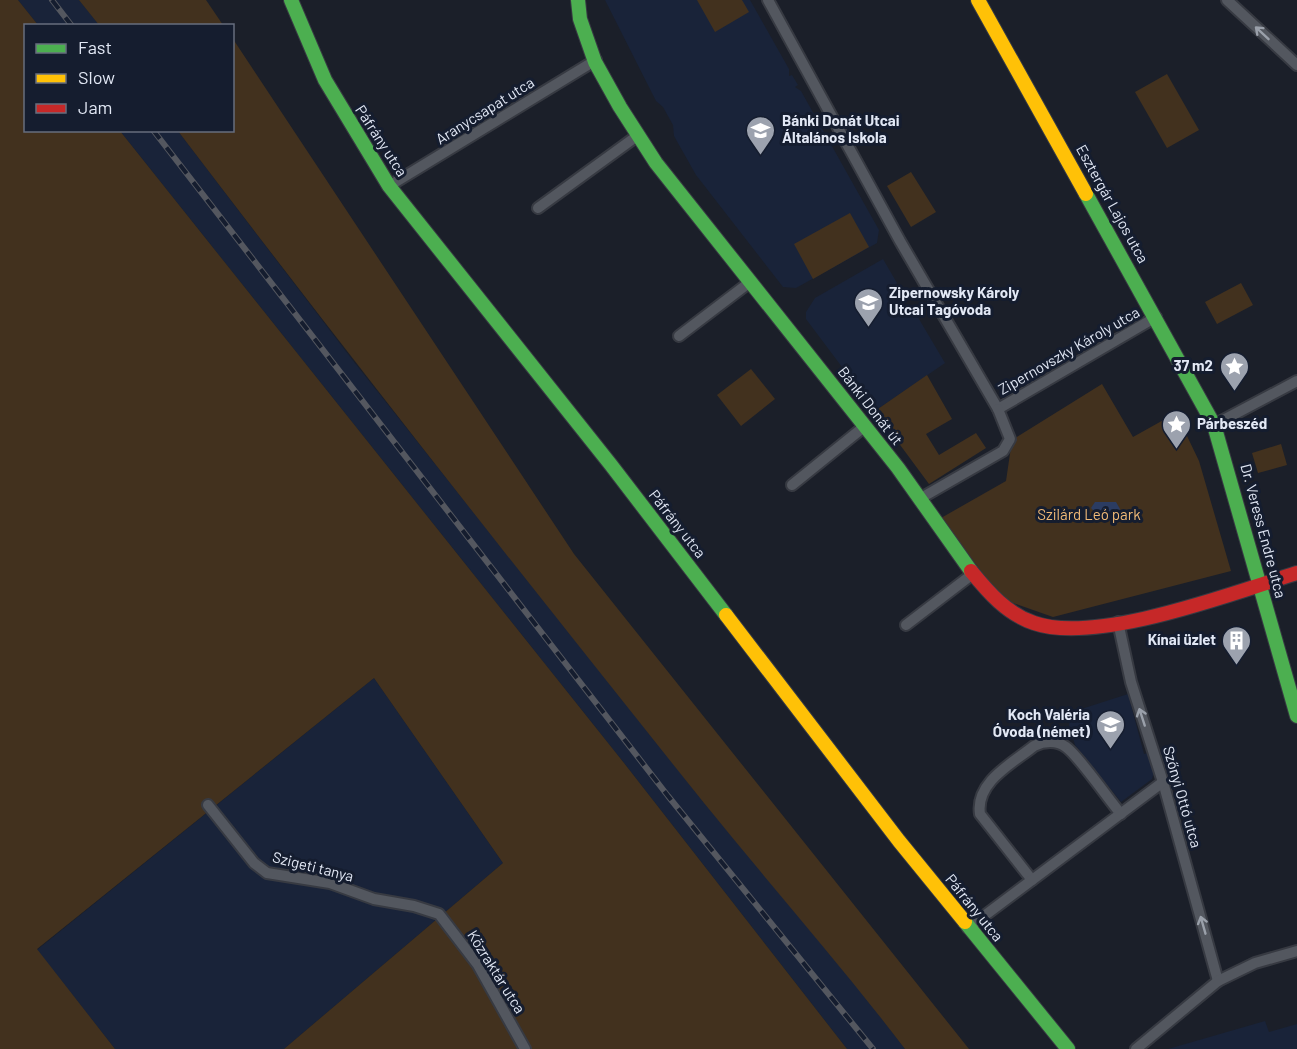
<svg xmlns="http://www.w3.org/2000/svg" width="1297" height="1049" viewBox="0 0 1297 1049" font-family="Barlow,sans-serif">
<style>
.built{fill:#192339}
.green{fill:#42311e}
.water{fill:#2b3c62}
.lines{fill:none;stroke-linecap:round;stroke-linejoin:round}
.street-casing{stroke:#373a42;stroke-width:14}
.fast-casing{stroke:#373a42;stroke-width:16}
.slow-casing{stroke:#373a42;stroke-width:16}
.jam-casing{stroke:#373a42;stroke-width:16}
.street{stroke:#53575f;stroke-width:10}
.fast{stroke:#4caf50;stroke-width:14}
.slow{stroke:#ffc107;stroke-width:14}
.jam{stroke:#c62828;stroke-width:14}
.rail-casing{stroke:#54575f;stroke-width:6}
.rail{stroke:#151d2f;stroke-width:4;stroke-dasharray:11;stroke-linecap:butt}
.oneway{stroke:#9aa0aa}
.labels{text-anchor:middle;stroke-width:6;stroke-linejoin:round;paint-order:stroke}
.street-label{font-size:15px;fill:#e2e8f5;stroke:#151d2f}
.poi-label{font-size:15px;font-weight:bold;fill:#e2e8f5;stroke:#151d2f;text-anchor:start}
.park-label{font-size:15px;fill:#f1ba77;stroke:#151d2f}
</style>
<rect width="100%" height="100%" fill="#1b1f29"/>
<g class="built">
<polygon points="18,0 79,0 99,25 38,25"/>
<polygon points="605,0 750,0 789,69 789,76 792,75 798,85 795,87 801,91 879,230 877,243 796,288 783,287 696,175 674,136 673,125 663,107 656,101"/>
<polygon points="120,131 178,131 354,362 706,805 862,992 905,1049 847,1049 624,763"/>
<polygon points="883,259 897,283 892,287 909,317 916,314 945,363 875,411 806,319 806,312 815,298"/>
<polygon points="374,678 503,863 284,1049 115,1049 37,950"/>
<polygon points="1128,694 1144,754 1148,753 1154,772 1152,779 1121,802 1075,745 1069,725 1072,712"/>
<polygon points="1265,1021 1269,1032 1297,1024 1297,1049 1168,1049"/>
</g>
<g class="green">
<polygon points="0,0 18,0 38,25 26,26 26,130 120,131 624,763 847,1049 284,1049 503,863 374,678 37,949 115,1049 0,1049"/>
<polygon points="79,0 206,0 223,25 99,25"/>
<polygon points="697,0 742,0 749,12 715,32"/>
<path d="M233,39L574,554L969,1049H905C841,965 771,886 704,803C526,581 350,357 178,131L232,130Z"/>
<polygon points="1167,74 1199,130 1167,148 1135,92"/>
<polygon points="911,172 936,212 911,227 887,186"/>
<polygon points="850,213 869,247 813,279 794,244"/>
<polygon points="1241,283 1253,305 1217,324 1205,302"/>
<polygon points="751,369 775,399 741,426 717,395"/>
<polygon points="927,375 952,419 926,434 939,455 976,433 986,448 929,484 875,411"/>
<polygon points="1102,384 1133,437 1176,413 1199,461 1231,571 1053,617 1002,599 941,518 1006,481 1012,440"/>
<polygon points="1281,444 1287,465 1258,473 1252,453"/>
</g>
<polygon class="water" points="1095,502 1116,502 1120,509 1116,515 1097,514 1091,508"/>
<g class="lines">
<defs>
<g id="street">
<polyline points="768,0 900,241 998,409 1156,317"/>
<polyline points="1227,0 1297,65"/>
<polyline points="389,186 596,60"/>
<polyline points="538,208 637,136"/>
<polyline points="679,336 750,282"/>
<polyline points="1214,425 1297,381"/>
<polyline points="792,485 865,426"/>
<polyline points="921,498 1003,451 1010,439 998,409"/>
<polyline points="1118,622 1131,682 1163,782 1218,981"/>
<polyline points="906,625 974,573"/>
<polyline points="208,805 254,863 267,873 330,883 374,899 414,906 439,914 478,965 525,1049"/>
<path d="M1032,880L980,814C975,782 1013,763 1034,746C1044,741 1057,740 1066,747C1078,755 1109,800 1121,814"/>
<polyline points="968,928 1163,782"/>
<polyline points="1136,1049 1218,981 1255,963 1297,951"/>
</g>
<g id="fast">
<polyline points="291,0 325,80 389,186 611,465 726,615"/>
<polyline points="578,0 580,19 595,62 620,107 656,163 898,468 971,571"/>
<polyline points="1086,194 1214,425 1297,716"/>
<polyline points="965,922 1068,1049"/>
</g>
<g id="slow">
<polyline points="978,0 1086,194"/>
<polyline points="726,615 899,841 965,922"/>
</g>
<path id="jam" d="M971,571C988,592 1007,614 1034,623C1096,645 1233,593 1297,573"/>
</defs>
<use href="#street" class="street-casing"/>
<use href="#fast" class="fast-casing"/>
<use href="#slow" class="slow-casing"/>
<use href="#jam" class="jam-casing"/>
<use href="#street" class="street"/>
<use href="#fast" class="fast"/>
<use href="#slow" class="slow"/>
<use href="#jam" class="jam"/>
<defs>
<g id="rail">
<polyline points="52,0 72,26"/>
<polyline points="153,130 668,796 873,1049"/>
</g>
</defs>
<use href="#rail" class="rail-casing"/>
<use href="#rail" class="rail"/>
</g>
<defs><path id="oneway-shaft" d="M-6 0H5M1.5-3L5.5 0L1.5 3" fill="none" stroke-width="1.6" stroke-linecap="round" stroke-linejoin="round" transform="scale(1.5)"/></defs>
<g class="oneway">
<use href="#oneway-shaft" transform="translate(1262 33) rotate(-137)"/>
<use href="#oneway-shaft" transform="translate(1142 717) rotate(-108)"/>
<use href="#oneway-shaft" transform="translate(1203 925) rotate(-106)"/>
</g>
<defs>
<symbol id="school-pin" viewBox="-11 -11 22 30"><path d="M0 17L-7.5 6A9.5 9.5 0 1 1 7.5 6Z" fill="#9ca2ae" stroke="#151d2f"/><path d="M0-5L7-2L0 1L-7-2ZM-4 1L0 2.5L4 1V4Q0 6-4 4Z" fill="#fff"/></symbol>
<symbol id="sight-pin" viewBox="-11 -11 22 30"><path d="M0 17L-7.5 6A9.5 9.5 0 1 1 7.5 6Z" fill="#9ca2ae" stroke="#151d2f"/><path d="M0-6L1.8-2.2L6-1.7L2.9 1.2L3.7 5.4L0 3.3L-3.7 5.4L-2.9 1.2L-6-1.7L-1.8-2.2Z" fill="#fff"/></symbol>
<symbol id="building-pin" viewBox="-11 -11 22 30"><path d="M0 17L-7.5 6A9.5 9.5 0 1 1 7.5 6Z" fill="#9ca2ae" stroke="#151d2f"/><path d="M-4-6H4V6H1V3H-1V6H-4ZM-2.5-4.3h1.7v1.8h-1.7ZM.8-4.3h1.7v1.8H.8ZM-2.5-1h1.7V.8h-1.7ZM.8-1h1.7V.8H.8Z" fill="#fff"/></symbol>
</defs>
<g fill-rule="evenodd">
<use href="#school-pin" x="744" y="114" width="33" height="45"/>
<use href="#school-pin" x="852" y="286" width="33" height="45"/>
<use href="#sight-pin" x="1218" y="350" width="33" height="45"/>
<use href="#sight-pin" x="1160" y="408" width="33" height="45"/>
<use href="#building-pin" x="1220" y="624" width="33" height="45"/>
<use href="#school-pin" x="1094" y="708" width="33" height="45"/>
</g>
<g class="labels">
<g class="street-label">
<text transform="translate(485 111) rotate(-32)" y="5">Aranycsapat utca</text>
<text transform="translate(381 141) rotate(57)" y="5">Páfrány utca</text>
<text transform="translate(1112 204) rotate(61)" y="5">Esztergár Lajos utca</text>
<text transform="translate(1069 351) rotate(-30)" y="5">Zipernovszky Károly utca</text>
<text transform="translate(870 406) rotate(52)" y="5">Bánki Donát út</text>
<text transform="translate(677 524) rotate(52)" y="5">Páfrány utca</text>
<text transform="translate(1263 531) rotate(75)" y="5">Dr. Veress Endre utca</text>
<text transform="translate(1182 797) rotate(74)" y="5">Szőnyi Ottó utca</text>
<text transform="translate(313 867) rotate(14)" y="5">Szigeti tanya</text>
<text transform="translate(974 908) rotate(51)" y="5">Páfrány utca</text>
<text transform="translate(496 972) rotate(58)" y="5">Közraktár utca</text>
</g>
<g class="poi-label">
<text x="782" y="126">Bánki Donát Utcai<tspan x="782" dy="17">Általános Iskola</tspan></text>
<text x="889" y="298">Zipernowsky Károly<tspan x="889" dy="17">Utcai Tagóvoda</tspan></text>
<text x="1213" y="371" text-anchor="end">37 m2</text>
<text x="1197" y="429">Párbeszéd</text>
<text x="1216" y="645" text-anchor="end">Kínai üzlet</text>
<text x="1090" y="720" text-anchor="end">Koch Valéria<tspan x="1090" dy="17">Óvoda (német)</tspan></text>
</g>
<g class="park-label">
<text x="1089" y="520">Szilárd Leó park</text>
</g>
</g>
<rect x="24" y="24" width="210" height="108" fill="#151d2f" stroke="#676e7e" stroke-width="1.5"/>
<rect x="36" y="44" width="30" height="9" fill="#4caf50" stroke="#676e7e" stroke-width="1.5"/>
<text x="78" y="54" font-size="18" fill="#e2e8f5">Fast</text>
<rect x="36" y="74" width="30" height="9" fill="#ffc107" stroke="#676e7e" stroke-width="1.5"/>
<text x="78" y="84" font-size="18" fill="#e2e8f5">Slow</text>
<rect x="36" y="104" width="30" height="9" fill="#c62828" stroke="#676e7e" stroke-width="1.5"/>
<text x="78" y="114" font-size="18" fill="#e2e8f5">Jam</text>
</svg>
